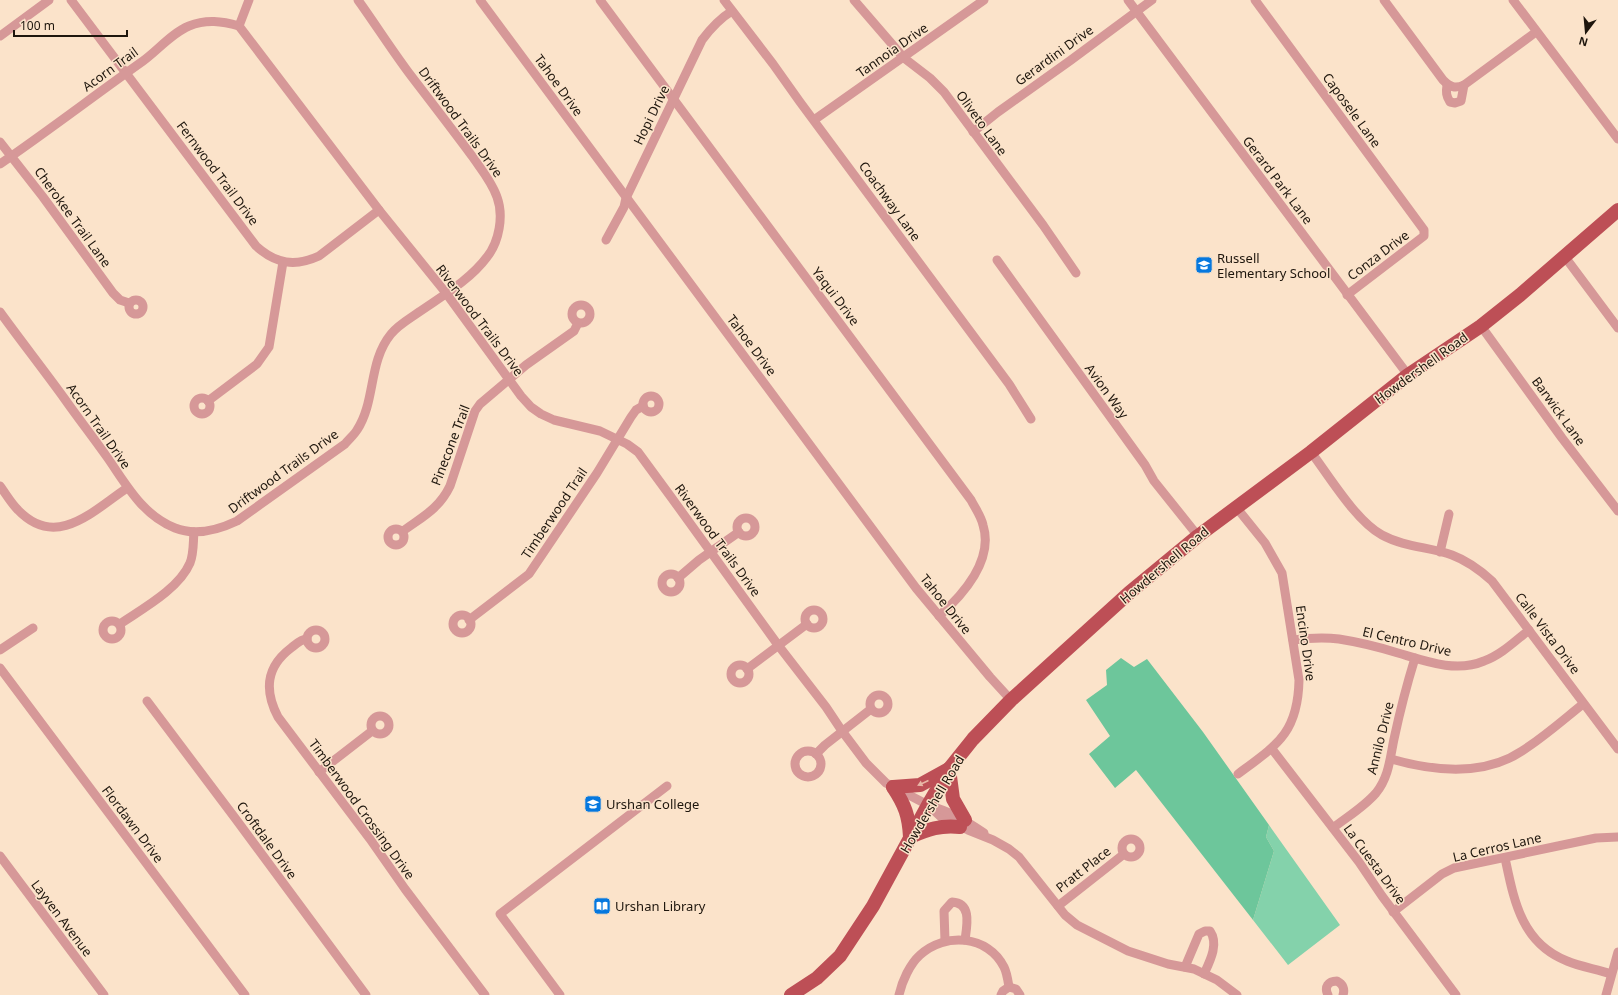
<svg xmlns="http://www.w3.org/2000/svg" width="1618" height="995" viewBox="0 0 1618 995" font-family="'Noto Sans',sans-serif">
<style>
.green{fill:#84d2ab}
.forest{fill:#6dc69b}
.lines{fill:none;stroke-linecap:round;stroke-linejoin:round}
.street{stroke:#d69898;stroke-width:9}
.primary{stroke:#bd4f56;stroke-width:14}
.oneway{fill:#e8b7a7}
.labels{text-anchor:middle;stroke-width:3;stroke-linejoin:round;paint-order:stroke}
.street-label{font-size:13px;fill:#1e160d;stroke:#fbe3ca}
.poi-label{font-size:13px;fill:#1e160d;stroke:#fbe3ca;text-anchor:start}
</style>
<rect width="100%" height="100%" fill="#fbe3ca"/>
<polygon class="green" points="1269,825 1340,925 1288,965 1253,920 1274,851 1266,837"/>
<polygon class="forest" points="1121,658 1134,667 1147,659 1203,732 1269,825 1266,837 1274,851 1253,920 1136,770 1115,788 1089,754 1110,736 1086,700 1107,685 1106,670"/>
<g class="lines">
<g class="street">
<path d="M71,0L256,246C276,264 295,267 319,256L379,210"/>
<polyline points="480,0 916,588 990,677 1011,700"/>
<path d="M600,0L971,500C975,508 981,516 983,525C994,560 963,595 939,616"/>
<polyline points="724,0 773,64 800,102 1009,384 1031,419"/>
<polyline points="854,0 904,58 930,78 944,92 1043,225 1076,273"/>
<polyline points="1128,0 1408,375"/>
<polyline points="1255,0 1424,230 1424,236 1347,295"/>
<path d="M1384,0L1443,80C1450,87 1455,89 1464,85L1536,32"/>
<polyline points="1513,0 1618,139"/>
<polyline points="239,26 379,210 446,293 521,396 531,407 541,414 554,420 600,431 627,444 638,452 671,497 778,645 826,707 842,731 866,763 886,783 928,805 941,817 968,830 993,840 1009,849 1019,857 1065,915 1077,925 1128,951 1168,964 1194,969 1217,980 1237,995"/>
<polyline points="239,26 249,0"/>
<polyline points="0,36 49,0"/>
<path d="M1447,85C1446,92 1446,96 1450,102L1455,103L1461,101L1464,85"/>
<polyline points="814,120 984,0"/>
<polyline points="973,132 998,112 1071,60 1152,0"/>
<polyline points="0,142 43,197 113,293 120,300 129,303"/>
<path d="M0,164C48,131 95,95 143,61C158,50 172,33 189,26C206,19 222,21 239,26"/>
<path d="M606,240L624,207L626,198L702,40C711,28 719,19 732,11"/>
<polyline points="1565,257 1618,328"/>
<polyline points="997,260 1145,465 1154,481 1198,536"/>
<circle cx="136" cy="307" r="7"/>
<circle cx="581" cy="314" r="9"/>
<path d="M0,312C21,341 43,369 64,398C78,418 93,437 107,457C126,484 142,515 175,528C195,536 218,530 237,521L345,444C349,439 354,435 357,430C376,401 368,362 391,334C398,325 409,319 419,312C442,296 470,280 487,257C499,242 504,216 497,197C492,182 481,169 472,156C452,129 432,103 412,77C393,52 376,25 358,0"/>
<polyline points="1481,326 1562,438 1618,511"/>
<circle cx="651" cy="404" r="8"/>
<circle cx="202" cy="406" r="8"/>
<polyline points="208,401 257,364 269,347 283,262"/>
<path d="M1311,452C1329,476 1356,521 1382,535C1404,547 1429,547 1452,555C1468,561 1480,570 1492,581L1618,749"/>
<path d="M0,486C6,494 11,503 18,510C56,550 93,511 127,488"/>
<path d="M1236,507L1265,543L1282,573L1299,680C1298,733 1277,745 1238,774"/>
<circle cx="746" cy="527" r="9"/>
<circle cx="396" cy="537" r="8"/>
<path d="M403,531C422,517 439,509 450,486L475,411L480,404L526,365L574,331L578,323"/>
<polyline points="1440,552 1449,514"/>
<circle cx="671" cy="583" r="9"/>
<polyline points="678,578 699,560 739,532"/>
<circle cx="814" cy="619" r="9"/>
<circle cx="462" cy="624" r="9"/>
<polyline points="469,620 529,574 597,473 631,417 636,410 643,406"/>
<circle cx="112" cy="630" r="9"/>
<path d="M120,624C142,609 179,589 190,563C194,553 193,542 194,532"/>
<circle cx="316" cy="639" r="9"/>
<path d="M307,639C301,639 296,644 291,648C266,667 264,690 278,717L370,839L405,889L485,995"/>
<path d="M1293,640C1308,638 1324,637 1339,639C1358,642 1379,647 1398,653C1425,661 1456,673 1484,661C1501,655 1515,641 1529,630"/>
<polyline points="0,650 33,628"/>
<circle cx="740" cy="674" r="9"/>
<polyline points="0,668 245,995"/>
<polyline points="747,669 807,624"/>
<circle cx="879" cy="704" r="9"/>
<polyline points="147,701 235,818 366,995"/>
<circle cx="380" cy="725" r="9"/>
<polyline points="1272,749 1359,862 1382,896 1456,995"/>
<circle cx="808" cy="764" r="13"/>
<polyline points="816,754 825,745 871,709"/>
<path d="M1391,759C1433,771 1483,777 1522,751C1544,737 1563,720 1583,704"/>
<polyline points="319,772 372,731"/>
<path d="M930,806C950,811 967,821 984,833"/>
<path d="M1333,828C1347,817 1364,807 1376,793C1389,777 1390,758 1394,739C1400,711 1407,684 1415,658"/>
<circle cx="1131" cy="848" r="9"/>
<polyline points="0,856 104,995"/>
<path d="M1505,858C1514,900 1521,943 1567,961C1581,967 1597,969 1611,974"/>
<polyline points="1058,906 1124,854"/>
<polyline points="1393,912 1442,874 1454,868 1596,838 1618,837"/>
<path d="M945,941L944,911L952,902C972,903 967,925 965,940"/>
<path d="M1185,967L1199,934L1205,931H1210C1219,944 1210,961 1204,974"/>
<polyline points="560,995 500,914 667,786"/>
<path d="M899,995C902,981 910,964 920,955C945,932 988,935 1004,967C1007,973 1008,981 1009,987"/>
<polyline points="1001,995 1003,991 1009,987 1016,989 1020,995"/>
<path d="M1328,995C1324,987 1328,981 1337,981C1343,984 1345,989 1343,995"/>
<polyline points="1606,995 1618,952"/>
</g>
<g class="primary">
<polyline points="949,769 953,799 965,820"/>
<polyline points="893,787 920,785 949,769"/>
<path d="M893,787C905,805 909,816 910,837"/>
<path d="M910,837C929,829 940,825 960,827"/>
<polyline points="791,995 817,978 840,956 873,906 928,805 949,769 973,739 1011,700 1129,593 1198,536 1311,452 1408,375 1481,326 1520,295 1618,210"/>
</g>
</g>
<defs><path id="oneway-solid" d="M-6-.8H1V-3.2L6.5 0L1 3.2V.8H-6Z"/></defs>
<use class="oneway" href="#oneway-solid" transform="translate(923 783) rotate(156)"/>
<defs>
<symbol id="school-square" viewBox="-11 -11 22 22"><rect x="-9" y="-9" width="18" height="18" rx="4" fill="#0578df" stroke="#fbe3ca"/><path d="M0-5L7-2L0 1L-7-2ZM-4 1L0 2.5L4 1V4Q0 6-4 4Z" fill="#fff"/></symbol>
<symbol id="university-square" viewBox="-11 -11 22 22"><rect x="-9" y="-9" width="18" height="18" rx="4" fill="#0578df" stroke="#fbe3ca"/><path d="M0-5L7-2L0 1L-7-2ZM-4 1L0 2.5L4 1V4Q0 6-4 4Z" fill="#fff"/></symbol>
<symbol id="library-square" viewBox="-11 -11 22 22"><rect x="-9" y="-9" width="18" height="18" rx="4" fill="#0578df" stroke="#fbe3ca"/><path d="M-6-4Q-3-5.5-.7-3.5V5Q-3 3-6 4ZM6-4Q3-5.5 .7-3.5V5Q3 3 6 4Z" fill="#fff"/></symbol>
</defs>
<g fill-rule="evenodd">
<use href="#school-square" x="1194" y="255" width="20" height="20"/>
<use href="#university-square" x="583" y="794" width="20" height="20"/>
<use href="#library-square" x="592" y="896" width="20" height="20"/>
</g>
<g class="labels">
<g class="street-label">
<text transform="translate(892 50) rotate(-35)" y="5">Tannoia Drive</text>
<text transform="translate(1054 55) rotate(-36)" y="5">Gerardini Drive</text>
<text transform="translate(110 69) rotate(-36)" y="5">Acorn Trail</text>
<text transform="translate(559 85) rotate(54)" y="5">Tahoe Drive</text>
<text transform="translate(1352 110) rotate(54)" y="5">Caposele Lane</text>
<text transform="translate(651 115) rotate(-64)" y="5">Hopi Drive</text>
<text transform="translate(461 122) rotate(54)" y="5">Driftwood Trails Drive</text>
<text transform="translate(982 123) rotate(54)" y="5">Oliveto Lane</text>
<text transform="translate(218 173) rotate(53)" y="5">Fernwood Trail Drive</text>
<text transform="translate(1278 180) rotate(53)" y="5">Gerard Park Lane</text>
<text transform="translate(890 201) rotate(54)" y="5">Coachway Lane</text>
<text transform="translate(73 217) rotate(54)" y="5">Cherokee Trail Lane</text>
<text transform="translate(1378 255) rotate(-37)" y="5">Conza Drive</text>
<text transform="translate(836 296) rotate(53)" y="5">Yaqui Drive</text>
<text transform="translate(480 320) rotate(53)" y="5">Riverwood Trails Drive</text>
<text transform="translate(752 345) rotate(53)" y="5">Tahoe Drive</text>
<text transform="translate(1421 368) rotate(-36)" y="5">Howdershell Road</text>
<text transform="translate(1107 391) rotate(54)" y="5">Avion Way</text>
<text transform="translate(1559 411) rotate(54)" y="5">Barwick Lane</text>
<text transform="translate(99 426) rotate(55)" y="5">Acorn Trail Drive</text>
<text transform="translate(450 445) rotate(-69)" y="5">Pinecone Trail</text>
<text transform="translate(283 471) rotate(-36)" y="5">Driftwood Trails Drive</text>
<text transform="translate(554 513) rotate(-56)" y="5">Timberwood Trail</text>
<text transform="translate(718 540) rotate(54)" y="5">Riverwood Trails Drive</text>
<text transform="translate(1164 565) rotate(-40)" y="5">Howdershell Road</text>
<text transform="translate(946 604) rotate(51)" y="5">Tahoe Drive</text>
<text transform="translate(1548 633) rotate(53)" y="5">Calle Vista Drive</text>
<text transform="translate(1407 641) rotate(13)" y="5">El Centro Drive</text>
<text transform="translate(1306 643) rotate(82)" y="5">Encino Drive</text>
<text transform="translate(1380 738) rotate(-76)" y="5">Annilo Drive</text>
<text transform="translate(932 804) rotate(-59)" y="5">Howdershell Road</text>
<text transform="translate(362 809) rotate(54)" y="5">Timberwood Crossing Drive</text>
<text transform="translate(133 824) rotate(53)" y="5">Flordawn Drive</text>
<text transform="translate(267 840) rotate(54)" y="5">Croftdale Drive</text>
<text transform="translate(1497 847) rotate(-13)" y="5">La Cerros Lane</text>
<text transform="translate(1375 864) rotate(54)" y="5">La Cuesta Drive</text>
<text transform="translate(1083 869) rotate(-38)" y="5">Pratt Place</text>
<text transform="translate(62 918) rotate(53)" y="5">Layven Avenue</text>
</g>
<g class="poi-label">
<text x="1217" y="263">Russell<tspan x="1217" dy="15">Elementary School</tspan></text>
<text x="606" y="809">Urshan College</text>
<text x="615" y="911">Urshan Library</text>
</g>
</g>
<g transform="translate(1586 32) rotate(196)" stroke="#fbe3ca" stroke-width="3" paint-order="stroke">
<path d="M0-3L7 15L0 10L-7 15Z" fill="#1e160d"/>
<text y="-6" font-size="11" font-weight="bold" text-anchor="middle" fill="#1e160d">N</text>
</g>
<path d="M14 30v6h113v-6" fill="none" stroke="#1e160d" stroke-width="2"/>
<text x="20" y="30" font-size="12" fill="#1e160d" stroke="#fbe3ca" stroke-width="3" paint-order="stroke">100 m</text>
</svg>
